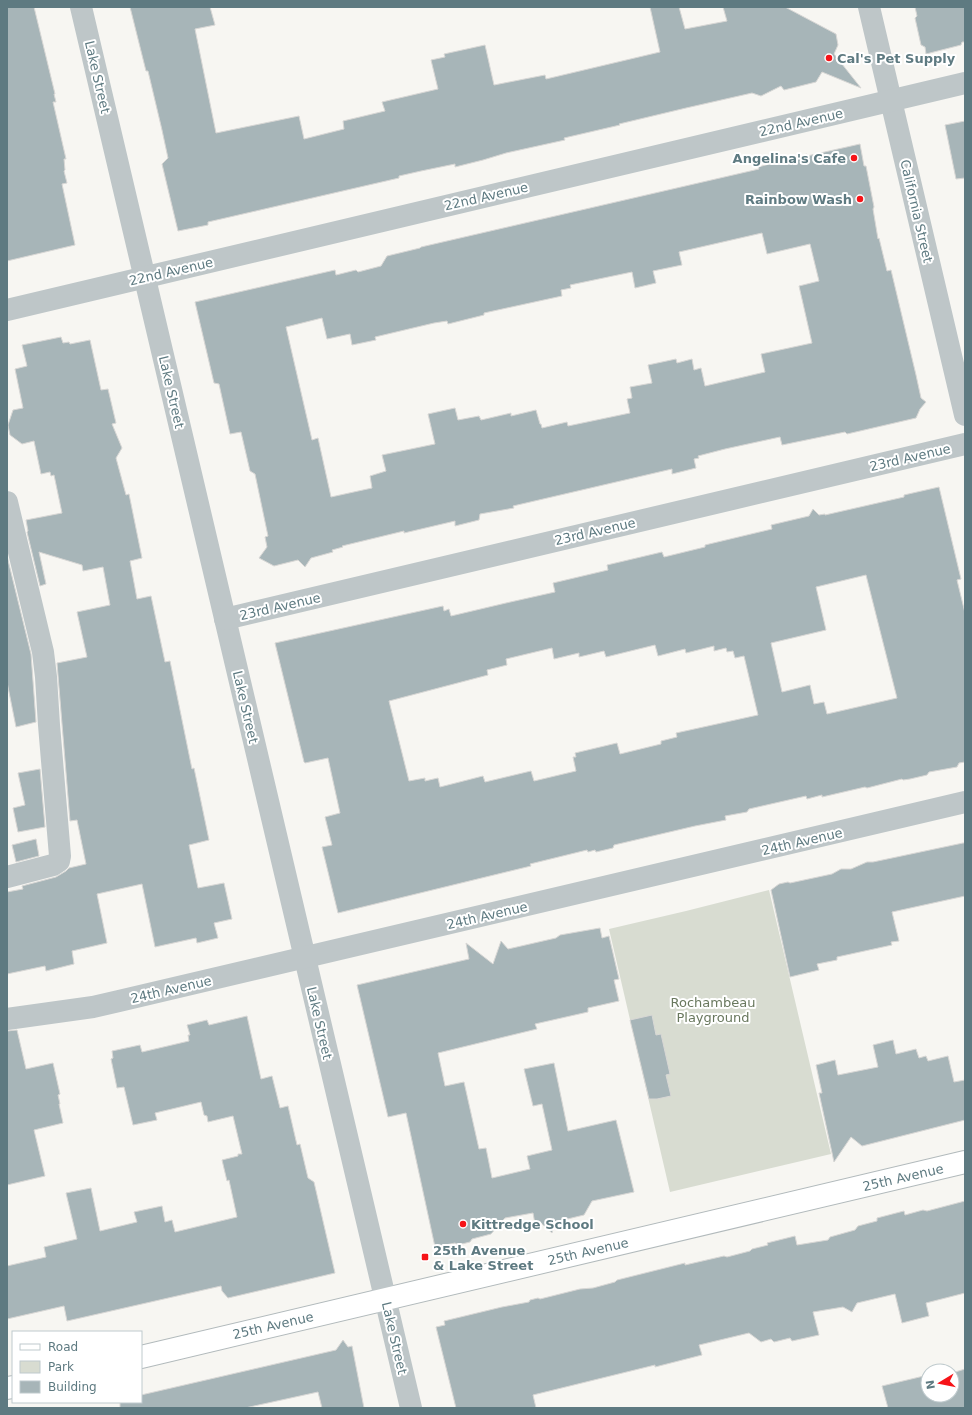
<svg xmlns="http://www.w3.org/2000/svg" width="972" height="1415" viewBox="0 0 972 1415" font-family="'DejaVu Sans',sans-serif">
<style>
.green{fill:#d8dcd1}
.building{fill:#a7b5b8;stroke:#d8d7d5;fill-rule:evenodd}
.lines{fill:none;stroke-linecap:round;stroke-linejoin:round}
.major-casing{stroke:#b2babc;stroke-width:24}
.minor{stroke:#bec6c8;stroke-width:22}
.major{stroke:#fff;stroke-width:22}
.poi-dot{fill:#f61318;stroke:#fff;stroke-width:1.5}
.labels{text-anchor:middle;stroke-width:4;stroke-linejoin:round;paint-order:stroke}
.poi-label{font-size:13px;font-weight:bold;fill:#5e7a81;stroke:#fff;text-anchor:start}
.street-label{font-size:13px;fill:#5e7a81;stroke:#fff}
.park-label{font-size:13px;fill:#69785e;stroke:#fff}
</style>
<rect width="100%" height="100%" fill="#f7f6f2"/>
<polygon class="green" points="769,890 831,1154 670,1192 609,929 686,911"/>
<g class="building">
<polygon points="7,7 34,7 55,94 54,94 56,102 53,102 66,159 64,159 65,170 64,171 67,183 62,184 75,245 7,261"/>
<polygon points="130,7 210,7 215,25 195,29 216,133 299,116 304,139 344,129 343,121 385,111 382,102 438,89 431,60 445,57 444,54 485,45 494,85 545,75 546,79 660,52 650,7 679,7 685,29 727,21 723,7 785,7 836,34 838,45 834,54 861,88 822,72 816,82 784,90 781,86 761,96 752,93 686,108 619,124 620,125 564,138 565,140 506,153 483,160 455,167 455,164 421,171 399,176 399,178 208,222 208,225 178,231 162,164 168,158 162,130 148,71 146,71"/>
<polygon points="915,7 965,7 965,42 962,42 961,45 926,54 925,47 921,45 915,18 917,16"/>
<polygon points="965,121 965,178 956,179 945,125"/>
<path d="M860,144L864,166H866L874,207L873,209L878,239L879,238L887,271L891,270L916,375L921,398L926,402L920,409L916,418L847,434L845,432L782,445L780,437L725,449L698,456L699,458L694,459L696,468L672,474V469L513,506L514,508L480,514L479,520L455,526V521L404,533V531L342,546L343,547L332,550L333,552L311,558L305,567L298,560L274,566L259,558L267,547L265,537L268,536L255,474L250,471L241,432L230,434L219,384L214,383L195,302L335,270L336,275L356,270L358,272L381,266L387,256L420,248L421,247L759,169L758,167L807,154V156ZM762,233L767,254L810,244L819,281L799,286L812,343L761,354L765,372L705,386L701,368L694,370L692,359L677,363L676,359L648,365L652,383L630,387L632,398L627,399L630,413L568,426L567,422L542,428L541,424H540L536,410L511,416V413L481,420L479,416L458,420L455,408L428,414L435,444L382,455L386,471L370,476L372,488L331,497L318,438L312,440L286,327L322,318L327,339L350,334L352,345L376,340L375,337L434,323L447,321L448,324L484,315V313L562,296L561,290L571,288L570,285L632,272L635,288L656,283L653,271L682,265L679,252Z"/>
<polygon points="61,337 63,343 69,342 70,344 90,340 101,390 108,389 116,423 112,424 122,448 116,458 126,495 129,494 142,558 130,561 137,599 151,596 165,662 170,661 192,769 194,768 209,840 189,845 198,888 224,883 232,919 214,923 218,938 197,943 196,938 155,947 142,884 97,894 107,943 72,951 74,964 46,971 45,966 7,974 7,892 23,889 22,886 56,877 66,871 69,868 86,864 77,820 70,821 57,663 87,657 77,612 110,605 103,567 83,571 82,565 39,552 46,584 40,586 27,532 28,531 26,520 62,513 54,475 51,476 50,472 41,474 34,441 22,444 10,435 8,425 13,410 23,408 15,369 27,366 22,345"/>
<path d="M939,487L961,579L957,580L965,613V762L959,763L957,767L929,772L927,775L910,779L903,780L902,779L867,788L865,787L822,797V795L807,799L806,796L749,809L747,812L725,816L726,820L695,826L614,845L613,848L596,852L595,850L588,852L587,850L530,864L531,866L338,913L322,847L332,845L325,817L340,813L328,758L305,763L304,762L275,643L443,606L444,611L449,609L451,616L506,603L555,592L553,583L608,570L607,565L662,552L664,557L705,547V545L772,529L771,525L809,516L813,509L819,515L825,514V515L904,497V495ZM866,575L897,698L827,714L824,702L814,704L810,685L782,692L771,643L826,630L816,587ZM655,645L658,656L685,649L686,653L714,646V651L726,648L727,652L733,651L735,658L744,656L758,715L676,733L677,737L661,741V744L620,754L617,743L575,753L576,757H573L576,771L534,781L531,771L485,782L483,776L440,787L438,778L425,781V778L409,781L389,701L488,675L487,670L507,665L506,659L552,648L554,659L579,653V657L604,651L606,657Z"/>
<polygon points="7,556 31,654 36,722 16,727 7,682"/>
<polygon points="40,769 45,827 18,832 13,808 25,805 18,773"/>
<polygon points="36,839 39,856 16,862 12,845"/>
<polygon points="963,843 965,843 965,896 892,912 899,941 891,942 892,945 837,957 837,960 817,964 819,970 790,977 771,890 779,884 788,882 790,883 832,874 841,869 851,869 867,862 873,862"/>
<polygon points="600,928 602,938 609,936 619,979 614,980 619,1001 588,1008 588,1012 535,1024 537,1029 438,1053 445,1086 464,1082 479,1149 486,1148 492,1178 530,1169 527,1156 552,1150 542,1104 533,1106 524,1069 554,1063 568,1131 616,1120 634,1192 592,1201 584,1215 555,1222 552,1233 541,1223 535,1224 533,1213 505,1218 491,1234 472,1239 470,1242 458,1245 455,1243 435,1247 406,1113 388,1117 357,985 469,959 466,943 493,964 501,941 508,949 556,938 560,935"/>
<polygon points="652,1015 656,1035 661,1034 670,1074 666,1075 671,1096 657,1099 649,1099 630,1020"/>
<polygon points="247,1016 261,1079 272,1076 280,1108 288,1106 297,1145 300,1144 308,1178 314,1182 335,1273 228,1298 222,1291 221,1286 67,1321 64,1306 7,1319 7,1266 46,1257 44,1247 77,1239 66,1193 91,1188 100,1231 137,1222 134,1212 162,1206 165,1222 172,1220 175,1232 237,1217 229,1180 227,1181 222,1160 238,1156 238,1154 242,1154 233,1116 208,1122 207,1116 204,1115 201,1102 155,1113 157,1120 133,1125 124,1087 117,1088 111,1059 113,1058 112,1051 140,1045 142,1052 189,1041 188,1035 190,1035 187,1025 207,1020 209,1025"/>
<polygon points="17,1030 26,1069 53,1063 60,1094 58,1095 60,1104 59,1104 63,1123 34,1130 45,1176 7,1185 7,1031"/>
<polygon points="893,1040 896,1054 916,1049 919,1058 926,1056 928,1061 948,1056 954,1082 965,1080 965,1120 862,1146 851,1137 834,1162 819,1093 822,1093 816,1065 835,1060 838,1075 878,1067 873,1045"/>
<polygon points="965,1201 965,1293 926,1303 929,1316 902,1323 895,1294 857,1303 852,1312 843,1307 813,1312 819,1335 792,1341 790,1338 774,1342 771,1339 761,1342 749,1333 699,1345 702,1355 655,1367 655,1365 533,1395 536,1408 456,1408 436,1327 445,1325 444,1321 502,1307 529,1302 530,1300 538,1298 540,1299 580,1289 593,1288 615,1282 617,1280 685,1263 685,1265 724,1256 727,1257 750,1251 752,1249 768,1245 767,1243 795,1236 797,1245 828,1240 830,1237 855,1230 858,1226 877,1221 877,1218 904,1211 905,1215 923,1210 927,1211"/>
<polygon points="343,1340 348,1347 352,1346 364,1408 322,1408 318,1392 245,1408 120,1408 120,1402 141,1402 141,1395 336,1350"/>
<polygon points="965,1369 965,1408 888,1408 882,1386 928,1375 928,1395 952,1395 952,1373"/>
</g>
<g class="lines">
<defs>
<g id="major">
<polyline points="141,1357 965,1162"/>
<polyline points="7,1388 13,1387"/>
</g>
</defs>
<use href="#major" class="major-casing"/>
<g class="minor">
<polyline points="81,7 411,1408"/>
<polyline points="869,7 965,415"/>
<polyline points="7,310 965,83"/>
<polyline points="7,502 43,652 46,677 49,725 60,856 59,861 53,865 7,877"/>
<polyline points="225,619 965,444"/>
<polyline points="7,1019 93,1007 119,1001 965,802"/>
</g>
<use href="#major" class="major"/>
</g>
<g class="poi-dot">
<circle cx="829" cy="58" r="4"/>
<circle cx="854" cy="158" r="4"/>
<circle cx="860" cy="199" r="4"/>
<circle cx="463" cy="1224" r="4"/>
<rect x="421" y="1253" width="8" height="8" rx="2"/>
</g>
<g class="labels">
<g class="poi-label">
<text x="837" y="63">Cal's Pet Supply</text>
<text x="846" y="163" text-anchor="end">Angelina's Cafe</text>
<text x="852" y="204" text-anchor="end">Rainbow Wash</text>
<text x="471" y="1229">Kittredge School</text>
<text x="433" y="1255">25th Avenue<tspan x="433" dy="15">&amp; Lake Street</tspan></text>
</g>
<g class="street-label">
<text transform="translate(98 77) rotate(77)" y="5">Lake Street</text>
<text transform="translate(801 122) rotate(-13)" y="5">22nd Avenue</text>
<text transform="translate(486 196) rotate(-13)" y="5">22nd Avenue</text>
<text transform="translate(917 211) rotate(77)" y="5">California Street</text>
<text transform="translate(171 271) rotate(-13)" y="5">22nd Avenue</text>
<text transform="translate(172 392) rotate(77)" y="5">Lake Street</text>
<text transform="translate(910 457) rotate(-13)" y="5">23rd Avenue</text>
<text transform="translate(595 531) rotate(-13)" y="5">23rd Avenue</text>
<text transform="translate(280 606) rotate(-13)" y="5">23rd Avenue</text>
<text transform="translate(246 707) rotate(77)" y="5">Lake Street</text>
<text transform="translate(802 841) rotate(-13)" y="5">24th Avenue</text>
<text transform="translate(487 915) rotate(-13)" y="5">24th Avenue</text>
<text transform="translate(171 989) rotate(-13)" y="5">24th Avenue</text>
<text transform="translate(320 1023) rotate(77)" y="5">Lake Street</text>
<text transform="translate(903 1177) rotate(-13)" y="5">25th Avenue</text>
<text transform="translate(588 1251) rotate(-13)" y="5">25th Avenue</text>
<text transform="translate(273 1325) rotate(-13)" y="5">25th Avenue</text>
<text transform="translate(395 1338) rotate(77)" y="5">Lake Street</text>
</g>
<g class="park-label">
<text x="713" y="1007">Rochambeau<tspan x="713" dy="15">Playground</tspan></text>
</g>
</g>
<rect width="972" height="1415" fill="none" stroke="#5e7a81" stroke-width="16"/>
<rect x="12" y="1331" width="130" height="72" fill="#ffffff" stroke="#bfcacd"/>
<rect x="20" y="1344" width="20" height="6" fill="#ffffff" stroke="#bfcacd"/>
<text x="48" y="1351" font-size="12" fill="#5e7a81">Road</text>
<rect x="20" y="1361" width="20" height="12" fill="#d8dcd1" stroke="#bfcacd"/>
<text x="48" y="1371" font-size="12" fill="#5e7a81">Park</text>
<rect x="20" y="1381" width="20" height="12" fill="#a7b5b8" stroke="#bfcacd"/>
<text x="48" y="1391" font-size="12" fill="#5e7a81">Building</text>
<g transform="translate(940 1383) rotate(260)"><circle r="19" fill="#ffffff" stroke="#bfcacd"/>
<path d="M0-3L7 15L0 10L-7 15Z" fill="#f61318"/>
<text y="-6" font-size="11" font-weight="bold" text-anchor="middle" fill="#5e7a81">N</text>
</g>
</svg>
